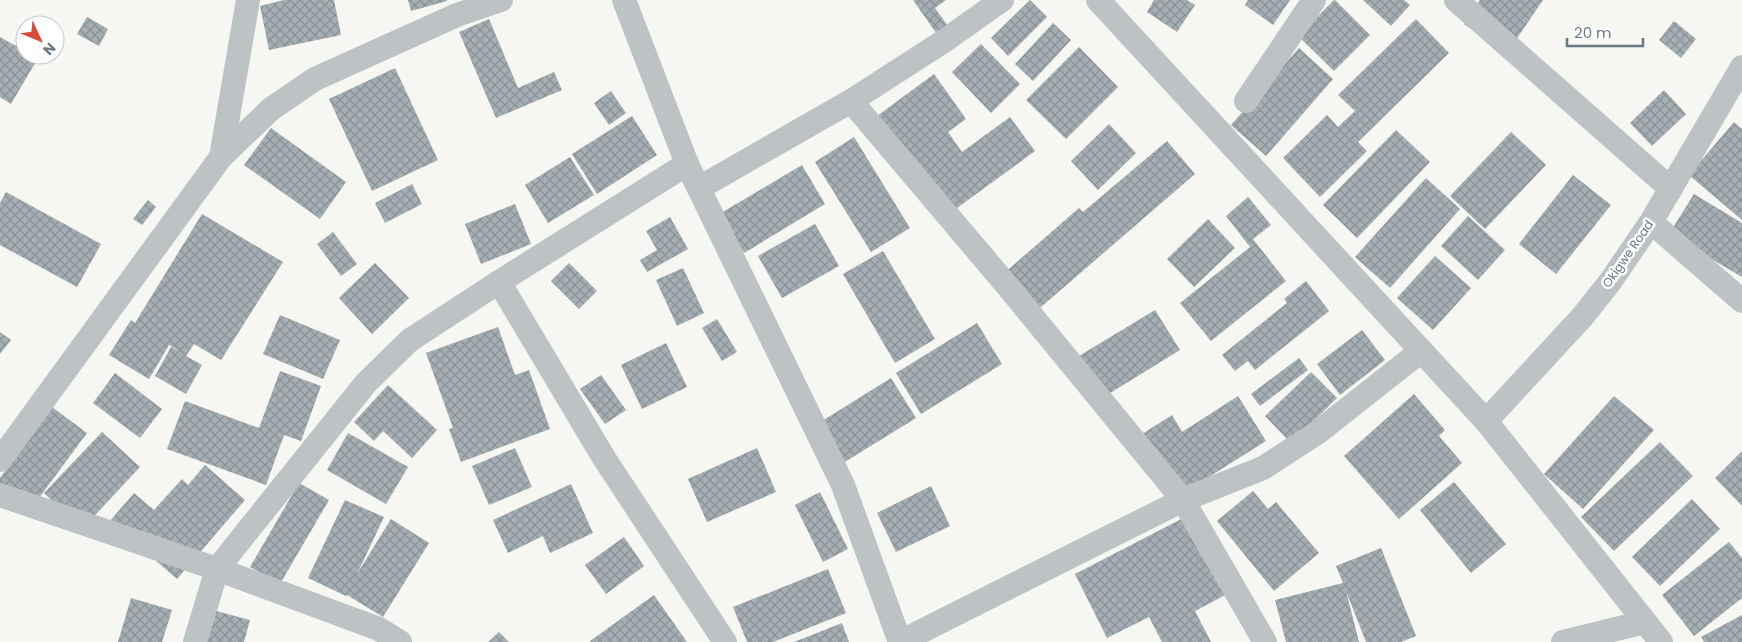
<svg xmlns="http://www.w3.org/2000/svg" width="1742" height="642" viewBox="0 0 1742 642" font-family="Poppins,sans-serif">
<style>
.building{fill:url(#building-cross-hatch)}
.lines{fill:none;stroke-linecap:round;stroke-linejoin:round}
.street{stroke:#bdc2c5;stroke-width:24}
.labels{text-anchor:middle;stroke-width:5;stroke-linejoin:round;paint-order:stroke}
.street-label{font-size:12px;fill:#677982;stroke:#fff}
</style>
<defs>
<pattern id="building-cross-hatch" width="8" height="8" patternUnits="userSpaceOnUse" patternTransform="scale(1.25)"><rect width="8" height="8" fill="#a5aeb2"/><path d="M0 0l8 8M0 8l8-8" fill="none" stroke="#8a9296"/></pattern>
</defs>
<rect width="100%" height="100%" fill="#f6f6f3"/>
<g class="building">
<polygon points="284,0 334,0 341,35 269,50 260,6"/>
<polygon points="408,0 447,0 447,1 411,11"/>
<polygon points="913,0 946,0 935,8 950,29 939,37"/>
<polygon points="1030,0 1047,17 1008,56 991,38"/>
<polygon points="1154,0 1187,0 1195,5 1177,32 1147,12"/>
<polygon points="1248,0 1290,0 1273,25 1245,5"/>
<polygon points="1334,0 1335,0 1370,35 1334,71 1298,36"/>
<polygon points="1363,0 1404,0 1410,5 1391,26"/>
<polygon points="1480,0 1543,0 1507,53 1464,24"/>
<polygon points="87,17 108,29 99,46 77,34"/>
<polygon points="489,19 518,88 554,72 562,90 496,118 459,32"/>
<polygon points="1416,19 1449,53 1358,142 1367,151 1320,197 1283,158 1327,115 1338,127 1355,111 1338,95"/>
<polygon points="1674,21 1696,39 1681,58 1659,40"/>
<polygon points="1053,23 1071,40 1033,81 1015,64"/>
<polygon points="0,37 25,51 25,55 32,55 38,58 11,104 0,97"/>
<polygon points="981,44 1020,84 991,113 952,72"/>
<polygon points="1079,47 1118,87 1066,139 1026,100"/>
<polygon points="1299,48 1333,79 1266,156 1231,125"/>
<polygon points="395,68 438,160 372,191 329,99"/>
<polygon points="934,74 966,119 948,132 962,152 1010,117 1035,151 946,216 869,122"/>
<polygon points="1664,90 1686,114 1652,146 1630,123"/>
<polygon points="611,91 626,113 609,125 594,103"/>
<polygon points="632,116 657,155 597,194 572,154"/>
<polygon points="1734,122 1742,129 1742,220 1689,175"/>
<polygon points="1109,124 1136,153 1098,190 1071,161"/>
<polygon points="271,128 346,182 320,219 244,165"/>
<polygon points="1396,130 1430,162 1357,238 1323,205"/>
<polygon points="1511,132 1546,165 1485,229 1450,196"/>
<polygon points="854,137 910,228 871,252 815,162"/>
<polygon points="1167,141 1195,174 1034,313 1002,275 1079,208 1083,212"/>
<polygon points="570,157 594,195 548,223 525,185"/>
<polygon points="802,165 825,204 744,253 721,213"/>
<polygon points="1573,175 1611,205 1556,274 1519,244"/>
<polygon points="1426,178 1460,209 1390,288 1355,257"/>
<polygon points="412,184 422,204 385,223 375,203"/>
<polygon points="6,192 101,244 77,287 0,245 0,203"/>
<polygon points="1694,194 1742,223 1742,277 1669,234"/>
<polygon points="1248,197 1271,225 1253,239 1286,281 1211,341 1180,303 1250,247 1226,216"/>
<polygon points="148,200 156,207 142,225 133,219"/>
<polygon points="515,204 531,244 481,264 465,224"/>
<polygon points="202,214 283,262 221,360 194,344 186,356 202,365 186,394 155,376 171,347 181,352 169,345 149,379 109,355 131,320 135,323"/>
<polygon points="1468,216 1505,250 1478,280 1441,246"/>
<polygon points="670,217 688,249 647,272 640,260 657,250 646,231"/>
<polygon points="1208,219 1235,248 1194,287 1167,259"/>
<polygon points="815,224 839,266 782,298 758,256"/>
<polygon points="333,232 357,264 341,276 317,244"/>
<polygon points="883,251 935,339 895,363 843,274"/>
<polygon points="1435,256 1471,288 1433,330 1397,298"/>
<polygon points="375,263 409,298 372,334 339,298"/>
<polygon points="569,263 597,291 579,309 551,281"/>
<polygon points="683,268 704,313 677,326 656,280"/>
<polygon points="1306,281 1329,311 1255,370 1248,361 1235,371 1222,355 1287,303 1284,299"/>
<polygon points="1155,310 1180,350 1094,403 1069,362"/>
<polygon points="280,315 340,340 323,379 263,354"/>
<polygon points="717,319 737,352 722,361 702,328"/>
<polygon points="977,323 1002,364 921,414 896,373"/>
<polygon points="498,327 515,375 529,370 550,429 461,462 449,429 453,428 426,353"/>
<polygon points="1362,330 1385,360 1340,395 1317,364"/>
<polygon points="0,332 11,340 0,354"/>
<polygon points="666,343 687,387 642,409 621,365"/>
<polygon points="1299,358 1308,370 1260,406 1251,394"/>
<polygon points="280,371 321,386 301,441 284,435 266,485 167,449 185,401 259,428"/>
<polygon points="1311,372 1337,398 1291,443 1265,416"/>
<polygon points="115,373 162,409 140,438 93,403"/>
<polygon points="601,375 626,410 605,424 580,389"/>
<polygon points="891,378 916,418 830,471 806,431"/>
<polygon points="388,385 437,430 412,458 383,431 374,441 354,422"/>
<polygon points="1414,394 1445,430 1439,436 1462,463 1399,519 1344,456"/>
<polygon points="1238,396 1266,441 1177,497 1139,436 1172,415 1182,432"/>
<polygon points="1614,396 1654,430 1583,509 1544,474"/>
<polygon points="52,407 87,433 30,510 0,488 0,478"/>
<polygon points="102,432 140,467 82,529 44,493"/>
<polygon points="348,433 408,467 386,504 327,470"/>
<polygon points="1660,442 1693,476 1614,551 1581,517"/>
<polygon points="515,448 532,487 489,505 472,466"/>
<polygon points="757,448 776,492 707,522 688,479"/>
<polygon points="1742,451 1742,506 1715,478"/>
<polygon points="205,465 245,500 177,579 110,521 134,493 154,510 182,479 188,485"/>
<polygon points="1454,482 1506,544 1471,573 1420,510"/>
<polygon points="299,483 329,500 280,584 250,567"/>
<polygon points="571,484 593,533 550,553 543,536 508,553 493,520"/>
<polygon points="931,486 950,526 896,552 877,513"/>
<polygon points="1253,491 1268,509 1276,502 1319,553 1274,591 1217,521"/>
<polygon points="820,492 848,549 823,562 795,505"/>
<polygon points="1692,499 1720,529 1660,586 1632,557"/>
<polygon points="345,500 384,517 357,574 391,519 429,543 383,617 347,595 346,596 308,578"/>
<polygon points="1189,515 1229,593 1195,611 1211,642 1162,642 1149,617 1107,638 1075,574"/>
<polygon points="624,537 644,566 606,594 585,565"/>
<polygon points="1729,542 1742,558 1742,598 1694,636 1662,595"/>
<polygon points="1381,548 1416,636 1401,642 1366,642 1346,591 1359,642 1286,642 1275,600 1343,583 1336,566"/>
<polygon points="828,569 846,613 773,642 747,642 733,607"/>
<polygon points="654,595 687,642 591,642 590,641"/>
<polygon points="131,598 172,610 162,642 118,642"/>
<polygon points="201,607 250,620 244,642 192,642"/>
<polygon points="1742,615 1742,642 1704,642 1701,637"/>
<polygon points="842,623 849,642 794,642"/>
<polygon points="499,632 509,642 488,642"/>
</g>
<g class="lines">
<g class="street">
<polyline points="624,0 687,164 843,485 900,642"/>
<polyline points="1098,0 1486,421 1661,642"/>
<polyline points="1456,0 1671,189"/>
<polyline points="851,101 1010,289 1183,500 1265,642"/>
<polyline points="1246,101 1314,0"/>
<polyline points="221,157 248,0"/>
<polyline points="699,188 851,101 944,41 1002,0"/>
<polyline points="1651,222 1742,301"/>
<polyline points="499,282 604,458 725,642"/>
<polyline points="1486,421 1583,316 1610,282 1651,222 1742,67"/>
<polyline points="0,460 221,157 271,109 315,79 457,15 501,0"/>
<polyline points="0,495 217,569 379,629 400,642"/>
<polyline points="195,642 217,569 366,383 410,340 499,282 687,164"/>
<polyline points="900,642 1183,500 1263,468 1317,433 1421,351"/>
<polyline points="1563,642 1645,622"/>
</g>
</g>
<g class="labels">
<g class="street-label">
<text transform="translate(1628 254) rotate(-55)" y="4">Okigwe Road</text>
</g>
</g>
<g transform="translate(40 40) rotate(134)"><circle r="24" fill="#ffffff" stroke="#c2c9cd"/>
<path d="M0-4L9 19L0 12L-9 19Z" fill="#d74a33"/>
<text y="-8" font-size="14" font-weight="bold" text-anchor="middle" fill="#677982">N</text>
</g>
<path d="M1567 38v8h76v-8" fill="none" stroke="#677982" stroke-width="2.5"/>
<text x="1574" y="38" font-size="15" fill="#677982" stroke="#ffffff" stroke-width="4" paint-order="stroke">20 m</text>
</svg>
